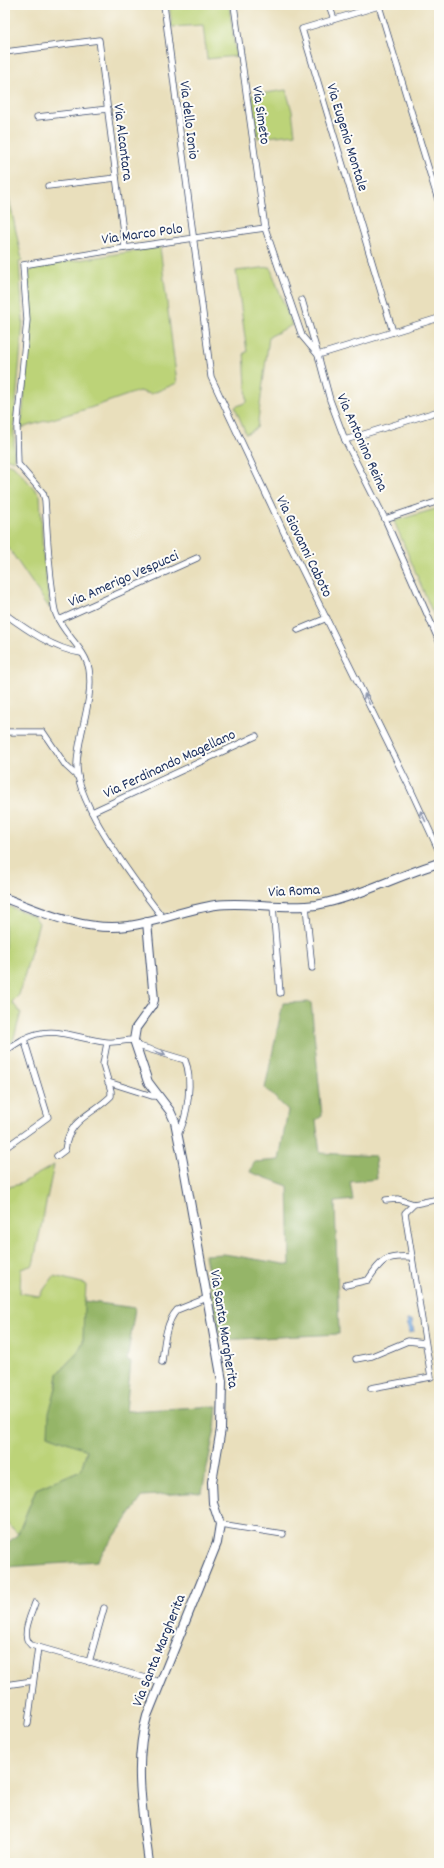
<svg xmlns="http://www.w3.org/2000/svg" width="444" height="1868" viewBox="0 0 444 1868" font-family="Dekko,sans-serif">
<style>
.green{fill:#bcd378;stroke:#6c816b}
.forest{fill:#95b568;stroke:#587263}
.water{fill:#6ca2d9;stroke:#44689c}
.lines{fill:none;stroke-linecap:round;stroke-linejoin:round}
.minor-casing{stroke:#3a496c;stroke-width:7}
.secondary-casing{stroke:#3a496c;stroke-width:10}
.minor{stroke:#fff;stroke-width:5.5}
.secondary{stroke:#fff;stroke-width:8}
.oneway{stroke:#8d97ae}
.labels{text-anchor:middle;stroke-width:4;stroke-linejoin:round;paint-order:stroke}
.street-label{font-size:15px;fill:#1b2f5e;stroke:#fdfcf7}
</style>
<rect width="100%" height="100%" fill="#fdfcf7"/>
<filter id="ink" filterUnits="userSpaceOnUse"><feTurbulence type="fractalNoise" baseFrequency=".025" numOctaves="2"/><feDisplacementMap in="SourceGraphic" scale="8" xChannelSelector="R" yChannelSelector="G"/><feConvolveMatrix kernelMatrix="1 2 1 2 8 2 1 2 1" color-interpolation-filters="sRGB"/></filter>
<filter id="wash" filterUnits="userSpaceOnUse"><feTurbulence type="fractalNoise" baseFrequency=".012" numOctaves="4" result="noise"/><feDisplacementMap in="SourceGraphic" scale="16" xChannelSelector="R" yChannelSelector="G"/><feGaussianBlur stdDeviation="0.9" result="paint"/><feColorMatrix in="noise" values="0 0 0 0 0 0 0 0 0 0 0 0 0 0 0 0 0 1.4 0 .05"/><feComposite in="paint" operator="in"/></filter>
<g filter="url(#wash)">
<rect width="100%" height="100%" fill="#e9dfbc"/>
<g class="green">
<polygon points="169,5 229,5 236,56 207,59 203,25 172,27"/>
<polygon points="286,90 292,111 295,134 258,138 252,95"/>
<polygon points="5,179 22,260 19,261 23,321 14,426 14,461 5,458"/>
<path d="M160,247L177,383L151,394L139,391L90,408L21,428C25,384 32,338 28,295C27,284 25,273 35,267Z"/>
<polygon points="270,267 292,325 269,337 257,428 246,434 235,407 247,402 244,353 247,352 236,271"/>
<polygon points="5,463 13,465 40,495 43,554 50,609 5,543"/>
<polygon points="439,508 439,628 394,521"/>
<polygon points="5,905 34,916 39,923 19,995 12,1002 21,1013 13,1041 5,1048"/>
<polygon points="54,1165 33,1265 21,1269 20,1293 39,1296 54,1276 86,1284 83,1342 78,1351 58,1374 48,1435 87,1449 81,1470 36,1489 18,1534 5,1521 5,1188 20,1184"/>
</g>
<g class="forest">
<polygon points="311,1002 322,1116 316,1120 320,1153 375,1156 377,1179 350,1182 353,1200 335,1202 339,1334 221,1340 205,1255 224,1254 290,1265 288,1186 250,1172 254,1162 279,1160 288,1110 265,1088 283,1003"/>
<polygon points="84,1301 135,1308 127,1361 131,1362 126,1411 217,1406 215,1428 202,1492 143,1496 97,1561 6,1567 5,1545 18,1534 36,1489 81,1470 87,1450 48,1435 49,1413 57,1384 58,1374 78,1351 83,1342"/>
</g>
<polygon class="water" points="412,1320 414,1332 409,1333 407,1320"/>
</g>
<g filter="url(#ink)">
<g class="lines">
<defs>
<g id="minor">
<polyline points="164,5 211,377 288,541 409,786 439,851"/>
<polyline points="234,5 265,228 302,336 318,355 330,400 345,440 385,519 439,641"/>
<polyline points="329,5 334,19"/>
<polyline points="382,5 302,29 393,332"/>
<polyline points="379,6 439,203"/>
<polyline points="5,52 99,40 125,248"/>
<polyline points="37,117 108,109"/>
<polyline points="48,186 116,178"/>
<polyline points="302,300 318,355 439,318"/>
<polyline points="345,440 439,411"/>
<polyline points="385,519 439,501"/>
<path d="M5,614C27,630 54,649 81,653"/>
<polyline points="59,620 197,558"/>
<polyline points="298,630 327,618"/>
<polyline points="5,732 43,732 66,766 78,777"/>
<polyline points="92,812 256,736"/>
<polyline points="273,906 280,993"/>
<polyline points="306,906 312,968"/>
<path d="M163,918C139,887 75,804 77,764C78,733 94,700 89,669C85,648 63,634 56,614C53,606 53,596 52,587C48,558 47,529 45,500L43,493L18,464L17,428L27,320L23,265L125,248L265,228"/>
<path d="M135,1045L185,1060C193,1078 188,1117 178,1134"/>
<path d="M5,1053C9,1047 16,1044 22,1040C52,1023 75,1039 106,1042C114,1043 125,1040 134,1040"/>
<polyline points="108,1082 152,1096 159,1096"/>
<polyline points="5,1148 48,1117 24,1039"/>
<path d="M57,1156L65,1150C69,1118 91,1116 111,1096V1091L103,1064L107,1043"/>
<polyline points="386,1200 398,1199 414,1204"/>
<path d="M346,1285L368,1280C382,1259 386,1255 412,1257"/>
<polyline points="356,1359 372,1356 408,1341 425,1343"/>
<path d="M162,1362C164,1346 165,1323 177,1310L207,1298"/>
<polyline points="371,1388 431,1377 405,1213 414,1204 439,1199"/>
<polyline points="220,1524 283,1534"/>
<path d="M35,1603C31,1615 20,1636 31,1645L160,1682"/>
<polyline points="89,1662 104,1608"/>
<polyline points="5,1685 33,1681"/>
<polyline points="28,1724 38,1647"/>
</g>
<g id="secondary">
<path d="M5,898C43,913 86,932 128,926C158,922 186,909 216,905C249,901 283,910 316,905C356,898 399,875 439,863"/>
<path d="M147,922L154,1000L152,1006L136,1028L134,1040L148,1082L170,1111L175,1122L183,1162L222,1381L221,1429L212,1482L213,1503L220,1524L217,1543L147,1716C133,1764 143,1815 149,1863"/>
</g>
</defs>
<use href="#minor" class="minor-casing"/>
<use href="#secondary" class="secondary-casing"/>
<use href="#minor" class="minor"/>
<use href="#secondary" class="secondary"/>
</g>
<defs><path id="oneway-shaft" d="M-6 0H5M1.5-3L5.5 0L1.5 3" fill="none" stroke-width="1.6" stroke-linecap="round" stroke-linejoin="round"/></defs>
<g class="oneway">
<use href="#oneway-shaft" transform="translate(367 699) rotate(-116)"/>
<use href="#oneway-shaft" transform="translate(423 816) rotate(-115)"/>
<use href="#oneway-shaft" transform="translate(160 1053) rotate(17)"/>
</g>
</g>
<g class="labels">
<g class="street-label">
<text transform="translate(262 115) rotate(82)" y="5">Via Simeto</text>
<text transform="translate(190 120) rotate(83)" y="5">Via dello Ionio</text>
<text transform="translate(348 137) rotate(73)" y="5">Via Eugenio Montale</text>
<text transform="translate(124 142) rotate(83)" y="5">Via Alcantara</text>
<text transform="translate(142 233) rotate(-8)" y="5">Via Marco Polo</text>
<text transform="translate(363 442) rotate(66)" y="5">Via Antonino Reina</text>
<text transform="translate(305 546) rotate(64)" y="5">Via Giovanni Caboto</text>
<text transform="translate(123 578) rotate(-24)" y="5">Via Amerigo Vespucci</text>
<text transform="translate(169 763) rotate(-25)" y="5">Via Ferdinando Magellano</text>
<text transform="translate(294 890) rotate(-3)" y="5">Via Roma</text>
<text transform="translate(225 1329) rotate(81)" y="5">Via Santa Margherita</text>
<text transform="translate(158 1650) rotate(-68)" y="5">Via Santa Margherita</text>
</g>
</g>
<rect width="444" height="1868" fill="none" stroke="#fdfcf7" stroke-width="20"/>
</svg>
